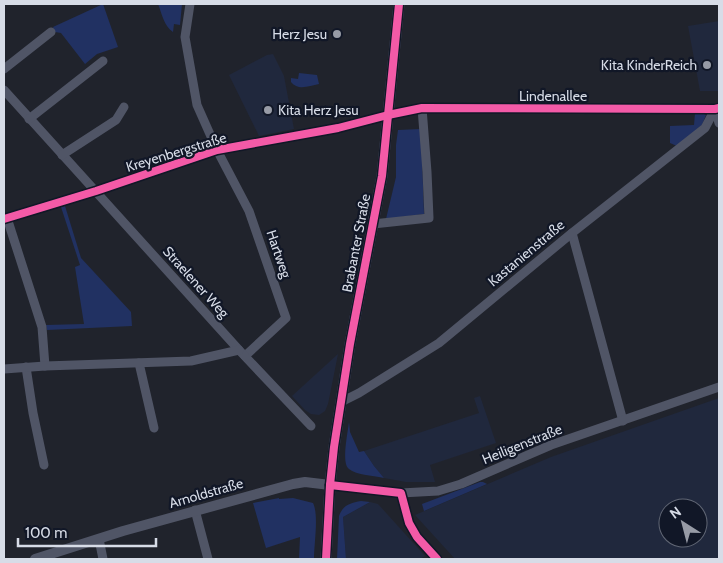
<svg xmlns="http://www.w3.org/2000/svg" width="723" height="563" viewBox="0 0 723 563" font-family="Cabin,sans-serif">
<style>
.built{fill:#20283d;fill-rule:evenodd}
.green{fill:#213162}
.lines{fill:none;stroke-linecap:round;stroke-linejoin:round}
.minor{stroke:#505566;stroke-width:9}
.tertiary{stroke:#505566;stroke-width:10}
.secondary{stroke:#5a6175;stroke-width:11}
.cycleway-casing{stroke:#111727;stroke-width:11}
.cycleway{stroke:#f35aa7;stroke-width:8}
.poi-dot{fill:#979ba6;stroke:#111727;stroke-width:2}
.labels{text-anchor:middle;stroke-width:4.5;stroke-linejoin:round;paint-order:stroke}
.poi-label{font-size:14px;fill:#d7dce7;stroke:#111727;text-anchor:end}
.street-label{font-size:14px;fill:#d7dce7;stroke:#111727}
</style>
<rect width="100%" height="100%" fill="#20232c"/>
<g class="built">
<polygon points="719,21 719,91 700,91 688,26"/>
<polygon points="273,54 284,76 294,129 259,136 229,75 267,55"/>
<polygon points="338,354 328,404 325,411 319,415 311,414 305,410 292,396"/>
<polygon points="480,396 496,443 430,465 435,482 406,482 384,478 374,466 364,451 479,413 474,398"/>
<path d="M719,398V559H455L415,515L551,457ZM668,508H698V538H668Z"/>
<polygon points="370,502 378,504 425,556 420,559 346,559 343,517"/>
</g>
<g class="green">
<polygon points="103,4 118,47 97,54 85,64 61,33 55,32 53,27"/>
<path d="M158,4H182L180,25L174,24L173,32C164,26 162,14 158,4Z"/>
<path d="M299,73L317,75L319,84C309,86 298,91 291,82V78L298,79Z"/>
<polygon points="700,112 706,115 702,125 677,146 670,143 670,126 694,125 695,113"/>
<polygon points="421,129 424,214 386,219 396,177 396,145 398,130"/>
<polygon points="65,206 81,258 131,312 132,326 47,330 46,325 84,324 75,267 80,265 61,207"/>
<path d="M349,422L350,432L359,452L364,451L374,466L384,478C375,476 356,475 349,469C341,463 348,432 349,422Z"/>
<polygon points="480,482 483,482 487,484 424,511 422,504"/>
<path d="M279,498V499L293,498L313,503C319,515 314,544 314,559H299L300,537L266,548L253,503Z"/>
<path d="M361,501L370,502L343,517L346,559H337L339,516C343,505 350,503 361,501Z"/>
</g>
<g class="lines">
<g class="minor">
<polyline points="190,4 185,37 197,105 217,150 249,211 286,318 245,356"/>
<polyline points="4,69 51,32"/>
<polyline points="4,90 239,350 311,426"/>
<polyline points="715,109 719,123"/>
<polyline points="29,119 103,61"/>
<polyline points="62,155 116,120 124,107"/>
<polyline points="7,218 42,327 45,366"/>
<polyline points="4,219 96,191 217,150 338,128 388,115 422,108 715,109 719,108"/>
<polyline points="373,224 429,218 427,172 422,108"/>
<polyline points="572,233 623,421"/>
<polyline points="139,363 154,428"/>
<polyline points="26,367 33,413 44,465"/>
<polyline points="4,369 45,366 191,361 239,350"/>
<polyline points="341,402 359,393 439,343 572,233 705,128 715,109"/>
<polyline points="330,485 401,493 438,491 461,484 551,445 719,387"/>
<polyline points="401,493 409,523 417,537 437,559"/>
<polyline points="195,510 208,559"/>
<polyline points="99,539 103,559"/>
</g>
<polyline class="tertiary" points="35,559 123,531 293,484 305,482 330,485"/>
<polyline class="secondary" points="326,559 330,485 334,447 350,344 382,176 399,4"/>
<defs>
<g id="cycleway">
<polyline points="4,219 96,191 217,150 338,128 388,115 422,108 715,109 719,108"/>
<polyline points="330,485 401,493 409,523 417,537 437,559"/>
<polyline points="326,559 330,485 334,447 350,344 382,176 399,4"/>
</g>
</defs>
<use href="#cycleway" class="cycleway-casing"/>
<use href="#cycleway" class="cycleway"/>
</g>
<g class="poi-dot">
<circle cx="337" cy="34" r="5"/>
<circle cx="707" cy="65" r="5"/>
<circle cx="268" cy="110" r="5"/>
</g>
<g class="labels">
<g class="poi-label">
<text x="327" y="39">Herz Jesu</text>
<text x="697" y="70">Kita KinderReich</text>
<text x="278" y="115" text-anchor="start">Kita Herz Jesu</text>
</g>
<g class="street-label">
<text x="553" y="101">Lindenallee</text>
<text transform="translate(176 152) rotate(-17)" y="5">Kreyenbergstraße</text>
<text transform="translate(356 243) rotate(-79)" y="5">Brabanter Straße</text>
<text transform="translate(526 253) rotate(-40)" y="5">Kastanienstraße</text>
<text transform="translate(279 254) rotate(71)" y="5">Hartweg</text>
<text transform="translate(196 282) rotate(48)" y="5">Straelener Weg</text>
<text transform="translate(522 444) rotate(-22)" y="5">Heiligenstraße</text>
<text transform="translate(206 493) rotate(-16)" y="5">Arnoldstraße</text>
</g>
</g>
<rect width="723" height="563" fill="none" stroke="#d7dce7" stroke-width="10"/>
<g transform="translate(683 523) rotate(324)"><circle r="24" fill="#111727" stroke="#606674"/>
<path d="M0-4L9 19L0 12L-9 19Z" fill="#979ba6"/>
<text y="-8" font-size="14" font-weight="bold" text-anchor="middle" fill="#d7dce7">N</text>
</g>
<path d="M18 538v8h138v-8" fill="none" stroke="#d7dce7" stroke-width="2.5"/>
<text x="25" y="538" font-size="15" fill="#d7dce7" stroke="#111727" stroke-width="4" paint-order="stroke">100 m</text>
</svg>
